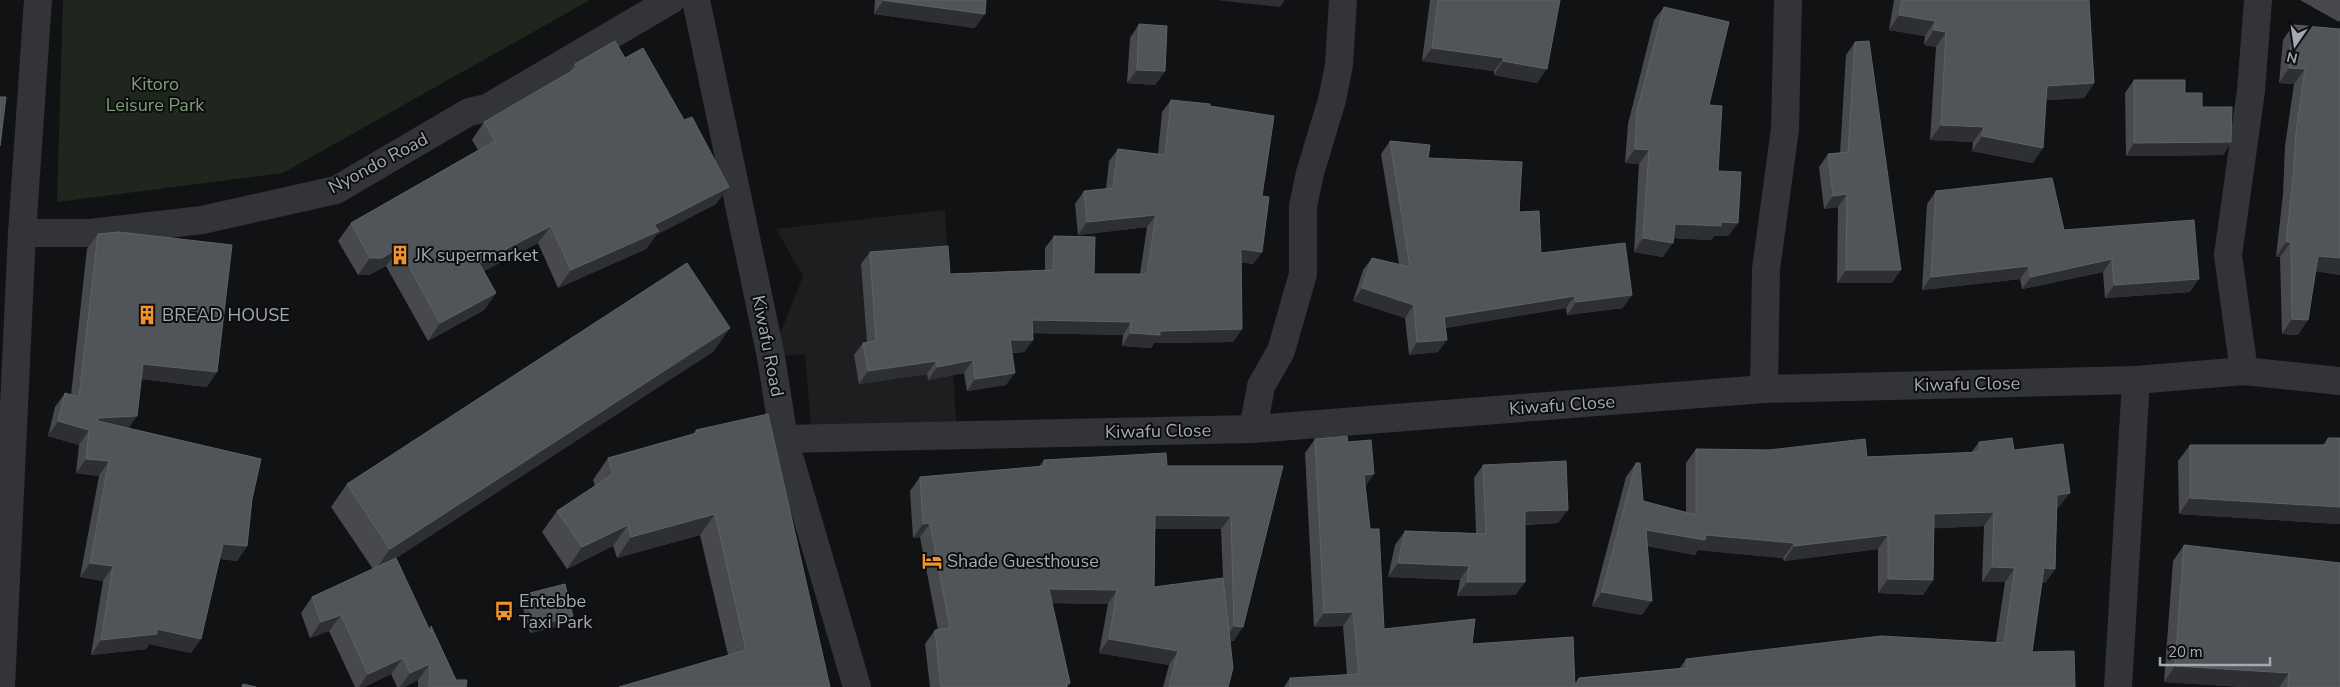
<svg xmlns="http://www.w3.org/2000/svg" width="2340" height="687" viewBox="0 0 2340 687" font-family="'Nunito Sans',sans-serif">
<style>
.built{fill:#1d1e20}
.green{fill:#1e261e}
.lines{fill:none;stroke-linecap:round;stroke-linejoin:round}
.minor{stroke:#323438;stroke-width:28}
.wall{fill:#47494e;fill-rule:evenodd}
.shaded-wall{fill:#2d2f32}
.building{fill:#515459;stroke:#5e6167}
.labels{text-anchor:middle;stroke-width:4;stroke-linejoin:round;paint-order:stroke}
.park-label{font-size:18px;fill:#7d9f79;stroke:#0d0d0e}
.street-label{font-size:18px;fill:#a3aab4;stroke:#0d0d0e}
.poi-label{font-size:18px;fill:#a3aab4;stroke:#0d0d0e;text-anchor:start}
</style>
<rect width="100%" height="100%" fill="#111213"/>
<polygon class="built" points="945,210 956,422 811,427 805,354 771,357 803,276 776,229"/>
<polygon class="green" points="63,0 590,0 283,173 57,202"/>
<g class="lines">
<g class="minor">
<polyline points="696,0 771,357 784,439 857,687"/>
<polyline points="22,233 90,233 202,220 336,190 469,112 487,108 671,0"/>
<polyline points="2244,371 2228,255 2251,91 2258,0"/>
<polyline points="1764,389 1766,269 1785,129 1788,0"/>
<polyline points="1253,429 1261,386 1281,351 1303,274 1303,206 1310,173 1332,100 1339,65 1343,0"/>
<polyline points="784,439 1253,429 1764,389 2136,380 2244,371 2340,381"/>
<polyline points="1,687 22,233 38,0"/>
<polyline points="2118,687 2136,380"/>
</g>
</g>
<g class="wall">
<polygon points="875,0 986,0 975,28 874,14"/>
<polygon points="1430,0 1560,0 1537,83 1494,75 1494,71 1422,61"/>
<polygon points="1894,0 2089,0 2094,83 2084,98 2046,100 2033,163 1972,151 1973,142 1930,140 1936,47 1924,45 1925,36 1889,30"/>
<polygon points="2300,0 2340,0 2340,20 2339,22"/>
<polygon points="1664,7 1709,105 1718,171 1738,223 1728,236 1714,236 1711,240 1673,238 1663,257 1634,252 1639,164 1625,163 1628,124 1654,20"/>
<polygon points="1139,24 1165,71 1155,85 1127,83 1130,38"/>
<polygon points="2293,25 2340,29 2340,275 2316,271 2298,335 2282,334 2280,257 2276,257 2283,194 2285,146 2294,84 2279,83 2283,40"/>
<polygon points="1855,42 1892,283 1837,283 1838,207 1824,209 1819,167 1828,154 1840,153 1846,55"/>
<polygon points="625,58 716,204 656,235 646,249 558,288 538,243 484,271 496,293 484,310 428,341 386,266 369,275 358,275 338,241 351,223 478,150 472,140 484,122 570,72 575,64"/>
<polygon points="2134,80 2185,93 2202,107 2231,142 2223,155 2126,156 2125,93"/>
<polygon points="1171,100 1210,106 1262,196 1262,252 1253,264 1241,262 1242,329 1233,342 1154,343 1151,348 1122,346 1123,335 1032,333 1033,340 1024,352 1012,353 1006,385 967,391 964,373 928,380 927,374 859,384 854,355 863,343 867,342 861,264 870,252 950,274 1045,270 1045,248 1054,236 1094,274 1140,274 1147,227 1078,235 1075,204 1084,191 1106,189 1109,161 1118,149 1158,154 1162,112"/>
<polygon points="1390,141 1428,158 1519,212 1541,253 1623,308 1567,315 1566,308 1445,328 1438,352 1409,355 1405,318 1353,301 1363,270 1372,258 1399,264 1381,154"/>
<polygon points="1936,191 2064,230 2190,292 2105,298 2103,272 2022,289 2020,279 1922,290 1927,204"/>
<polygon points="98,234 207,387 141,379 129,428 252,499 247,546 237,561 220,559 191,653 149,644 146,649 91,655 103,581 80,577 99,476 76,473 79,445 48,436 55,407 65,393 71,395 87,249"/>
<polygon points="714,351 393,560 429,629 431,626 456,680 466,687 418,687 418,680 404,687 397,687 391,674 364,687 355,687 329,631 310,638 301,613 312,597 373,569 331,507 347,484"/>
<polygon points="696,430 830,687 728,655 700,535 617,558 613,546 567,569 542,532 557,511 595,486 593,480 608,458 693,434"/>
<polygon points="2328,438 2340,438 2340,524 2179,514 2178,461 2190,445 2323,445"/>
<polygon points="1315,439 1348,442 1365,486 1370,529 1384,629 1472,644 1575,683 1579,678 1680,668 1686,659 1996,642 2005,582 1982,582 1984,526 1934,528 1933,580 1923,595 1878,593 1878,549 1784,561 1783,558 1698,550 1695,555 1647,546 1642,615 1592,606 1626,477 1636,463 1643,501 1686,512 1686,463 1696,449 1867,457 1971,453 1979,442 2014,450 2059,507 2057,508 2055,569 2045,583 2042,583 2032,652 2075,687 1284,687 1290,678 1347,675 1343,626 1314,627 1305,453"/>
<path d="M1044,460L1167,466H1283L1234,641H1230L1228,687H1163L1169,665L1099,653L1108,604L1052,603L1070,683L1067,687H930L925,644L935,630H938L920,537L913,538L910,491L920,477L1039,467ZM1155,529H1221L1223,578L1154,587Z"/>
<polygon points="1483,465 1558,523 1525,525 1525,582 1515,595 1457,596 1460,580 1388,577 1395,545 1405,531 1476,533 1474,478"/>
<polygon points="2184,545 2340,687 2243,687 2164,682 2173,561"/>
<polygon points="526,594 568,624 530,633 521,601"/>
</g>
<g class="shaded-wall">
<polygon points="1216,0 1285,0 1280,7"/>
<polygon points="883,1 985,14 975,28 874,14"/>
<polygon points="1899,15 1935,21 1925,36 1889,30"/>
<polygon points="1934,30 1946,32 1936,47 1924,45"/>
<polygon points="1432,48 1504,58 1494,71 1422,61"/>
<polygon points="1503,61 1547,69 1537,83 1494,75"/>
<polygon points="2289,68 2305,69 2294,84 2279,83"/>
<polygon points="1137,70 1165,71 1155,85 1127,83"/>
<polygon points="2094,83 2084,98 2036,101 2047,86"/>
<polygon points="1941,125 1984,127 1973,142 1930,140"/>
<polygon points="1982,136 2043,148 2033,163 1972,151"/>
<polygon points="2231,142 2223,155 2126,156 2134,143"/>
<polygon points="1635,149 1649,150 1639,164 1625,163"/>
<polygon points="729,187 716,204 656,235 646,249 558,288 571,270 654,225"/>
<polygon points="1847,194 1838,207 1824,209 1833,196"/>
<polygon points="1156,215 1147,227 1078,235 1087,222"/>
<polygon points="1721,222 1738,223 1728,236 1714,236 1711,240 1666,238 1675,224"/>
<polygon points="551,226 538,243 467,280 479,263"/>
<polygon points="1643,238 1673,243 1663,257 1634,252"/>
<polygon points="2286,242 2291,242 2280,257 2276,257"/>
<polygon points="399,248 386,266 369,275 358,275 370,258"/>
<polygon points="1241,249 1262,252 1253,264 1232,261"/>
<polygon points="2318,256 2340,258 2340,275 2308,270"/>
<polygon points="2112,259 2103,272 2022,289 2031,277"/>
<polygon points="2029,266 2020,279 1922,290 1931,277"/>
<polygon points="1846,270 1901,270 1892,283 1837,283"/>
<polygon points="2199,279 2190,292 2105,298 2114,285"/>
<polygon points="1362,288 1414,305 1405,318 1353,301"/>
<polygon points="496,293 484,310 428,341 440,323"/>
<polygon points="1632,295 1623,308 1567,315 1576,302"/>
<polygon points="1575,296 1566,308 1435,330 1444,317"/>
<polygon points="2292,319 2308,320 2298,335 2282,334"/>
<polygon points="1032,320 1131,322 1123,335 1023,333"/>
<polygon points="730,328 714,351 374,572 390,549"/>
<polygon points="1242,329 1233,342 1154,343 1151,348 1122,346 1130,333 1160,331"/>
<polygon points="1010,340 1033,340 1024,352 1001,353"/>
<polygon points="1447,340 1438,352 1409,355 1417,342"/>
<polygon points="973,360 964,373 928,380 937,367"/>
<polygon points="936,361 927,374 859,384 868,371"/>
<polygon points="143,364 217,372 207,387 133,378"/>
<polygon points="1015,373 1006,385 967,391 975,379"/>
<polygon points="137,416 127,431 89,433 98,418"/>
<polygon points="58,421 89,430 79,445 48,436"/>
<polygon points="86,459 109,461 99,476 76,473"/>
<polygon points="1374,474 1364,488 1364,475"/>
<polygon points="2070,493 2059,507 2047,509 2057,495"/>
<polygon points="2190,498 2340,507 2340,524 2179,514"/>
<polygon points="1568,510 1558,523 1515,525 1525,511"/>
<polygon points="1994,512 1984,526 1924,529 1934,514"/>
<polygon points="715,514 700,535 617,558 631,537"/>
<polygon points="1155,515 1231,516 1221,529 1145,529"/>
<polygon points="930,523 920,537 913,538 923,524"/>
<polygon points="628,525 613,546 567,569 582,547"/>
<polygon points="1646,530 1794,543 1783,558 1698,550 1695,555 1636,544"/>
<polygon points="1888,535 1878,549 1784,561 1794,546"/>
<polygon points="223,544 247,546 237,561 213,558"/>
<polygon points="90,563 113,566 103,581 80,577"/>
<polygon points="1398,563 1469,566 1460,580 1388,577"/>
<polygon points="1992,567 2015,568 2005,582 1982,582"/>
<polygon points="2044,568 2055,569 2045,583 2034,583"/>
<polygon points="1888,579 1933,580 1923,595 1878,593"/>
<polygon points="1467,582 1525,582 1515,595 1457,596"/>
<polygon points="1049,589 1117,590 1108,604 1039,603"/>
<polygon points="1602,592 1652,601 1642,615 1592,606"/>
<polygon points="1353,612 1343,626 1314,627 1324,613"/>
<polygon points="341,615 329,631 310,638 321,622"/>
<polygon points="573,616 568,624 530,633 535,626"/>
<polygon points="1234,626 1243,627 1234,641 1224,640"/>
<polygon points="157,629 201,639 191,653 149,644 146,649 91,655 101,640"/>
<polygon points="1109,639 1178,651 1169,665 1099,653"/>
<polygon points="403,658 391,674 364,687 359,687 368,674"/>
<polygon points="430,664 418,680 404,687 400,687 410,673"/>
<polygon points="2175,666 2289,673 2279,687 2243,687 2164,682"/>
</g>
<g class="building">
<polygon points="883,0 986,0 985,14"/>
<polygon points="1438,0 1560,0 1547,69 1503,61 1504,58 1432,48"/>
<polygon points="1902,0 2089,0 2094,83 2047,86 2043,148 1982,136 1984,127 1941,125 1946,32 1934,30 1935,21 1899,15"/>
<polygon points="1664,7 1729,22 1709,105 1722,106 1718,171 1741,172 1738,223 1721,222 1721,226 1675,224 1673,243 1643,238 1649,150 1635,149 1637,111"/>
<polygon points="1139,24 1167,26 1165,71 1137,70"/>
<polygon points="2293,25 2340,29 2340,258 2318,256 2308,320 2292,319 2291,242 2286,242 2293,179 2296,132 2305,69 2289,68"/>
<polygon points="615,41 625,58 643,48 684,120 692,117 729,187 654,225 659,231 571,270 551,226 479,263 496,293 440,323 399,248 382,258 370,258 351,223 495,141 484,122 577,68 575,64"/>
<polygon points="1869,41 1901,270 1846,270 1847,194 1833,196 1828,154 1848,152 1855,42"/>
<polygon points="2134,80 2185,80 2185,93 2202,93 2202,107 2232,107 2231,142 2134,143"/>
<polygon points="0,97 6,97 0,146"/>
<polygon points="1171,100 1210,104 1210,106 1274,116 1262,196 1269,197 1262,252 1241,249 1242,329 1160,331 1160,335 1130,333 1131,322 1032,320 1033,340 1010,340 1015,373 975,379 973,360 937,367 936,361 868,371 863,343 876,341 870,252 948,246 950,274 1053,270 1054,236 1095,237 1094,274 1147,274 1156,215 1087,222 1084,191 1113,188 1118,149 1165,155"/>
<polygon points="1390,141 1430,145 1428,158 1522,162 1519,212 1539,211 1541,253 1625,243 1632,295 1576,302 1575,296 1444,317 1447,340 1417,342 1414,305 1362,288 1372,258 1410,267"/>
<polygon points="2052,178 2064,230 2194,220 2199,279 2114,285 2112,259 2031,277 2029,266 1931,277 1936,191"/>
<polygon points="119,232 232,245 217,372 143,364 137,416 98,418 98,421 261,459 252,499 247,546 223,544 201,639 157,629 157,634 101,640 113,566 90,563 109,461 86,459 89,430 58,421 65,393 79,397 98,234"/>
<polygon points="687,263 730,328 390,549 347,484"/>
<polygon points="768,414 830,687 619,687 746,650 715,514 631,537 628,525 582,547 557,511 613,474 608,458 697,433 696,430"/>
<polygon points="1347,436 1348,442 1371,440 1374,474 1364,475 1370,529 1379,529 1384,629 1475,619 1472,644 1573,637 1575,687 1290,687 1290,678 1359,674 1353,612 1324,613 1315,439"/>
<polygon points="2012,438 2014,450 2063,444 2070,493 2057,495 2055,569 2044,568 2032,652 2074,651 2075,687 1576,687 1579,678 1687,668 1686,659 1881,636 2004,643 2015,568 1992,567 1994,512 1934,514 1933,580 1888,579 1888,535 1794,546 1794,543 1706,535 1705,540 1646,530 1652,601 1602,592 1636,463 1640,463 1643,501 1696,515 1696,449 1769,450 1865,439 1867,457 1980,452 1979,442"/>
<polygon points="2328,438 2340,438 2340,507 2190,498 2190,445 2327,445"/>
<polygon points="1166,453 1167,466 1283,466 1243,627 1234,626 1231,516 1155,515 1154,587 1223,578 1233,668 1228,687 1169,687 1178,651 1109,639 1117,590 1049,589 1070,683 1066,683 1067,687 941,687 935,630 950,628 930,523 923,524 920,477 1044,466 1044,460"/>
<polygon points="1566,461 1568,510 1525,511 1525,582 1467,582 1469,566 1398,563 1405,531 1486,534 1483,465"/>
<polygon points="2184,545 2340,563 2340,687 2288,687 2289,673 2175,666"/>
<polygon points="396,558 431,633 431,626 456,680 467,680 466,687 429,687 430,664 410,673 403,658 368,674 341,615 321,622 312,597"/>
<polygon points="565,584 573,616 535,626 526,594"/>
<polygon points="243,684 256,687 242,687"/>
</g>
<defs>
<symbol id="building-bare" viewBox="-9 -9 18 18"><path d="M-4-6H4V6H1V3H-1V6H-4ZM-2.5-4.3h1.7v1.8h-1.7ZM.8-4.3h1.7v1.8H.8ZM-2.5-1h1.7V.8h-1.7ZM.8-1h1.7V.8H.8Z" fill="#f2922b" stroke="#0d0d0e" stroke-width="2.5" paint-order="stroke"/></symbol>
<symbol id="hotel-bare" viewBox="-9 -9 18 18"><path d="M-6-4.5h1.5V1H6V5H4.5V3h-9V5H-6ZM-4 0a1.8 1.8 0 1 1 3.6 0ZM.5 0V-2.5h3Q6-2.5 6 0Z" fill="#f2922b" stroke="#0d0d0e" stroke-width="2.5" paint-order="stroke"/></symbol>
<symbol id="bus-bare" viewBox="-9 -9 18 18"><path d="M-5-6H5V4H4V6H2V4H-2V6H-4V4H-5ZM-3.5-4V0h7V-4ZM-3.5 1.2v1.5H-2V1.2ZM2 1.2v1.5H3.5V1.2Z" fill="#f2922b" stroke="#0d0d0e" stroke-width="2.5" paint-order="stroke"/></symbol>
</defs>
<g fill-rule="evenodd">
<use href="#building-bare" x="386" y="241" width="28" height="28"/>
<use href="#building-bare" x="133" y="301" width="28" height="28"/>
<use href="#hotel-bare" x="918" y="547" width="28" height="28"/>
<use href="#bus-bare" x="490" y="597" width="28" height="28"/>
</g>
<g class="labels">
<g class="park-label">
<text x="155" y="90">Kitoro<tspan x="155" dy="21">Leisure Park</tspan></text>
</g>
<g class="street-label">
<text transform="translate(378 163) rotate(-28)" y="6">Nyondo Road</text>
<text transform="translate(768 346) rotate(79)" y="6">Kiwafu Road</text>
<text transform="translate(1967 384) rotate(-1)" y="6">Kiwafu Close</text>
<text transform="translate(1562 405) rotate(-4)" y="6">Kiwafu Close</text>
<text transform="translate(1158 431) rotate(-1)" y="6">Kiwafu Close</text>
</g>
<g class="poi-label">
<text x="415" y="261">JK supermarket</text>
<text x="162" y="321">BREAD HOUSE</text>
<text x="947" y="567">Shade Guesthouse</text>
<text x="519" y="607">Entebbe<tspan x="519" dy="21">Taxi Park</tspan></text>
</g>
</g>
<g transform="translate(2295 45) rotate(193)" stroke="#0d0d0e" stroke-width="4" paint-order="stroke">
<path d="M0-4L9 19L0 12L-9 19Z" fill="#a3aab4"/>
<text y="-8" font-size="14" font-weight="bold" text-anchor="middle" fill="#a3aab4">N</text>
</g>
<path d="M2160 657v8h110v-8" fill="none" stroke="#a3aab4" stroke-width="2.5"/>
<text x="2168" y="657" font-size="15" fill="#a3aab4" stroke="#0d0d0e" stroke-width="4" paint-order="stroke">20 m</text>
</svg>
